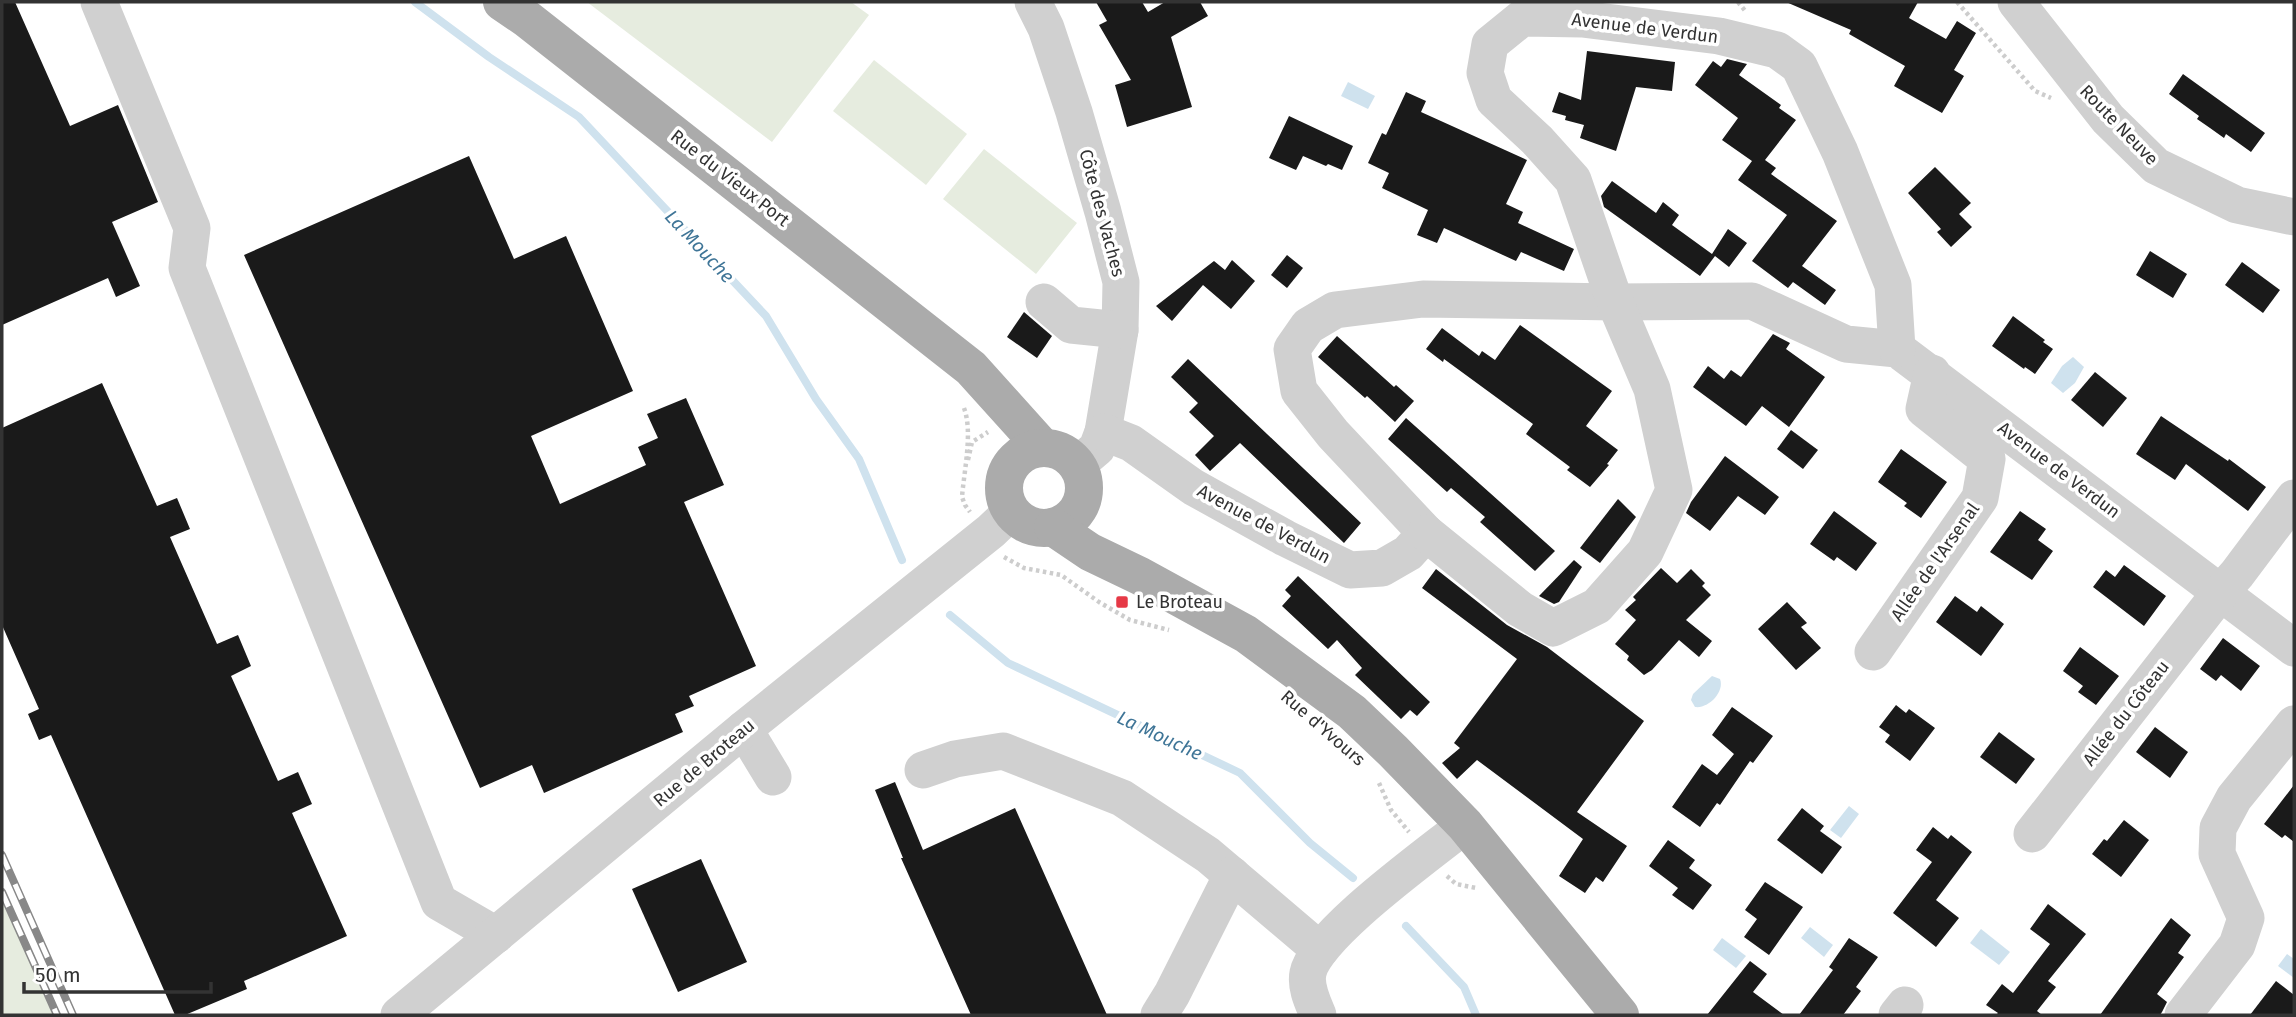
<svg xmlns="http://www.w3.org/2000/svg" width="2296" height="1017" viewBox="0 0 2296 1017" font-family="'Fira Sans',sans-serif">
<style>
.green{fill:#e6ecdf}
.water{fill:#cfe2ee}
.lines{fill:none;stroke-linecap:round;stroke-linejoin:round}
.stream{stroke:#cfe2ee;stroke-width:8}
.building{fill:#1a1a1a}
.path{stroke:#cdcdcd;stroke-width:4.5;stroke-dasharray:3.5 3.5;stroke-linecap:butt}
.minor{stroke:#d0d0d0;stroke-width:37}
.major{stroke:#ababab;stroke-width:38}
.rail-casing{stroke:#888;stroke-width:8}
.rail{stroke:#fff;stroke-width:5;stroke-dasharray:16;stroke-linecap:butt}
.poi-dot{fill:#e63946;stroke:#fff;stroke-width:2.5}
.labels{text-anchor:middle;stroke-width:7;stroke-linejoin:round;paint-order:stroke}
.street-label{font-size:18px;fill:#333;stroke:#fff}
.poi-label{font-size:18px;fill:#333;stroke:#fff;text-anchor:start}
.water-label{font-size:19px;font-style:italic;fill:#3f7597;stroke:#fff}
</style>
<rect width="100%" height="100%" fill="#fff"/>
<g class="green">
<polygon points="587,2 851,2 869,15 772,142"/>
<polygon points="874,60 967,134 926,185 833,111"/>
<polygon points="984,149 1077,223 1036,274 943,199"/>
<polygon points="2,899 53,1015 2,1015"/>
</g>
<g class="water">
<polygon points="1348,82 1375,96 1368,109 1341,96"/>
<polygon points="2073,357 2084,367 2075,383 2063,393 2051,383 2062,366"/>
<path d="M1712,676L1720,679C1725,692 1708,709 1695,707L1691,700L1693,694Z"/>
<polygon points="1849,806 1859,814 1841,838 1830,830"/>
<polygon points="1810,927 1833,945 1824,957 1801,938"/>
<polygon points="1981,929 2010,952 1999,965 1970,943"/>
<polygon points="1722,938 1746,956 1736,968 1713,950"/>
<polygon points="2287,954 2294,959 2294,978 2278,966"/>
</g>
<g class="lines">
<g class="stream">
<polyline points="415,2 489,57 579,117 766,316 816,399 859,459 902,560"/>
<polyline points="950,615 1008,663 1240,773 1310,843 1353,878"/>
<polyline points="1406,926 1464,987 1476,1015"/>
</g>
</g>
<g class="building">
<polygon points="2,2 15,2 70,126 118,105 158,202 112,222 140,286 116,297 108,278 2,325"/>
<polygon points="1096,2 1142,2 1148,12 1165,2 1200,2 1208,16 1171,37 1192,107 1127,127 1115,85 1131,80 1099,25 1107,21"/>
<polygon points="1786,2 1918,2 1909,18 1946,39 1957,21 1976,33 1954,70 1964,76 1942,113 1894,86 1905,66 1849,34 1851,30"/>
<polygon points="1587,51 1675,62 1672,91 1636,87 1616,151 1580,138 1584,125 1565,120 1566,116 1552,112 1559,92 1581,100"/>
<polygon points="1727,59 1747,64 1739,75 1781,105 1779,108 1796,120 1765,160 1776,168 1771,174 1837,221 1802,266 1836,290 1825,305 1793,282 1788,288 1752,261 1787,215 1738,180 1752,161 1722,140 1738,118 1695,85 1713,61 1721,67"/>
<polygon points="2183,74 2265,133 2251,152 2226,134 2224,138 2210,128 2197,119 2199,116 2169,94"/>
<polygon points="1406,92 1426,101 1421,112 1527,160 1506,204 1523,212 1518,223 1574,249 1564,271 1521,252 1516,261 1444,228 1437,243 1417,235 1428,210 1382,188 1389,173 1368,163 1382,133 1386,135"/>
<polygon points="1289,116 1353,146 1342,170 1328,164 1326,166 1303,156 1296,170 1269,158"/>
<polygon points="469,156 514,259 566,236 633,391 531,436 560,504 646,465 638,447 658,438 647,414 686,398 724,485 684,502 756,666 689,696 694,706 675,714 683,732 544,793 532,765 480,788 244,255"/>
<polygon points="1935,167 1971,203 1959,214 1972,227 1951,247 1937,232 1941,229 1908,193"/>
<polygon points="1612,181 1656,213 1663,202 1679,215 1672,225 1712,254 1728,229 1747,243 1729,267 1715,256 1700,276 1604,207 1601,196"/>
<polygon points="2150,251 2187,274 2173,298 2136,275"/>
<polygon points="1287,255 1303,268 1287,288 1271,275"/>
<polygon points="1232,260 1255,281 1231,309 1203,285 1172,321 1156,306 1214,261 1225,270"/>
<polygon points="2242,262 2280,290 2263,313 2225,285"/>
<polygon points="1024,312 1052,336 1037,358 1007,337"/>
<polygon points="2013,316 2045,340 2043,342 2053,349 2035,374 2025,367 2024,369 1992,346"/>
<polygon points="1520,325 1612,391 1586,426 1618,450 1607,464 1609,465 1590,487 1567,470 1570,467 1526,434 1533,424 1444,359 1443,362 1426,349 1442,328 1479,356 1482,351 1495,360"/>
<polygon points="1773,334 1790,343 1786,349 1825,377 1789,427 1762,406 1746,426 1693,387 1708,366 1724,379 1731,370 1741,377"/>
<polygon points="1337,336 1394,387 1396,385 1414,401 1395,422 1367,396 1365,398 1318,357"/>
<polygon points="1188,359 1361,523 1344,543 1240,443 1210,471 1195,455 1214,436 1189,412 1198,403 1171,377"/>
<polygon points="2095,372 2127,398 2103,427 2071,400"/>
<polygon points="102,383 157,506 177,498 190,529 170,537 217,644 238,635 251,666 231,676 278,781 298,772 312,804 292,813 347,936 244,981 247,989 185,1015 175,1015 51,735 39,740 28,714 39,709 2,625 2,428"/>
<polygon points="2161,416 2228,461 2229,459 2266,487 2248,511 2186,464 2175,480 2136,454"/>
<polygon points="1406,418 1555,551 1535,571 1480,522 1485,517 1451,488 1447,492 1388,439"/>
<polygon points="1791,430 1818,450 1803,469 1777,449"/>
<polygon points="1901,449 1947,482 1921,518 1904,506 1907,503 1878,482"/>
<polygon points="1725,456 1779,497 1765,515 1738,496 1710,531 1686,513 1691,502"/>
<polygon points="1618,499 1636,517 1600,563 1580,548"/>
<polygon points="1834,511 1877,543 1856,571 1837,557 1834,561 1810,544"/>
<polygon points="2020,511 2046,529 2038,540 2053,551 2032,580 1990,552"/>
<polygon points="1574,560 1582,567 1559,602 1554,604 1539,596"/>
<polygon points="2124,565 2166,596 2144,626 2093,587 2106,570 2115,577"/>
<polygon points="1661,568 1677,583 1691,569 1705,583 1702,586 1711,595 1686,620 1712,641 1699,657 1679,640 1652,670 1644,675 1627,660 1629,656 1615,644 1636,620 1625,610 1636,600 1633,597"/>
<polygon points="1436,569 1507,625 1547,647 1644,721 1577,812 1627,846 1603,882 1596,877 1585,893 1559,876 1583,839 1477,760 1457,779 1442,763 1460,748 1454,743 1517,659 1422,588"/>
<polygon points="1298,576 1430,702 1417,716 1410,710 1401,719 1355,675 1362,668 1337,640 1328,649 1282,606 1291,596 1285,590"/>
<polygon points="1955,596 1977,612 1981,606 2004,624 1981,656 1936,622"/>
<polygon points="1787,602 1807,623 1801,627 1821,648 1796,670 1758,629"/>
<polygon points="2223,638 2260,666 2241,691 2221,675 2216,681 2200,669"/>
<polygon points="2080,647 2119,676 2096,705 2078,692 2083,686 2063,671"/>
<polygon points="1896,705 1906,713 1909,709 1935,728 1910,761 1885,742 1890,735 1879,727"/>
<polygon points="1732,707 1773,736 1753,763 1750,761 1720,805 1717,803 1700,827 1672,807 1702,764 1717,775 1734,754 1712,735"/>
<polygon points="2155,727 2188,752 2170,778 2136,752"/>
<polygon points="1999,732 2035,759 2016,784 1980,757"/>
<polygon points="895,782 923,850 1015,808 1107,1015 971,1015 901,858 903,858 875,790"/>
<polygon points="2294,785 2294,842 2285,835 2282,838 2264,824"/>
<polygon points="1802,808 1824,826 1820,831 1842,847 1822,874 1777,840"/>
<polygon points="2124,820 2149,840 2121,877 2092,854 2104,839 2107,841"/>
<polygon points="1933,827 1948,839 1951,835 1972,852 1936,900 1959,918 1936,947 1893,913 1932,862 1916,850"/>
<polygon points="1668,840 1695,860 1689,868 1712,885 1693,910 1672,895 1678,888 1649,866"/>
<polygon points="701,859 747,962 678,992 632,889"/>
<polygon points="1765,882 1803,907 1769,955 1744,937 1757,919 1745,910"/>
<polygon points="2048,904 2086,934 2048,981 2056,987 2037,1011 2042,1015 1996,1015 1998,1013 1986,1005 2002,984 2013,993 2050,944 2030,929"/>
<polygon points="2171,918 2191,935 2178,953 2184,957 2157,994 2167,1002 2162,1012 2160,1015 2100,1015"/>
<polygon points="1849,938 1878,957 1856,987 1861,991 1843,1015 1799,1015 1833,970 1829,967"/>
<polygon points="1750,961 1767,974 1753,992 1784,1015 1707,1015"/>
<polygon points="2276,981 2294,995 2294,1015 2250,1015"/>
</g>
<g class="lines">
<g class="path">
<polyline points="1738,2 1746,12"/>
<polyline points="1957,2 2035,91 2051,98"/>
<path d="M964,408C973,432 964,471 962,497L965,505L970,512"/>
<polyline points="968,460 972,442 988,432"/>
<polyline points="1004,557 1024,568 1061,575 1099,602 1130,620 1169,630"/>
<polyline points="1379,783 1391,810 1409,832"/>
<polyline points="1447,876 1456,884 1476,888"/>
</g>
<g class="minor">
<polyline points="99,2 192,228 187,268 439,902 496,935"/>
<polyline points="1033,2 1046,28 1074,112 1103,212 1121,282 1120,330 1103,432 1097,448 1077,465"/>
<polyline points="2016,2 2108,119 2156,166 2237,205 2294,217"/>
<polyline points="1044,302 1071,325 1120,330"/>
<polyline points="1103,432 1131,443 1193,487 1285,538 1350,570 1382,568 1408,553 1426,533 1333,434 1299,391 1292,349 1308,326 1335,310 1423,299 1615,302 1752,301 1846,344 1897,349 2294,648"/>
<polyline points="1426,533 1520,609 1553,628 1597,606 1645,552 1674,490 1652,389 1615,302 1573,180 1537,140 1494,100 1485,73 1490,44 1522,18 1582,19 1719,36 1777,50 1799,66 1840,152 1893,285 1897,349"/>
<polyline points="1873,652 1980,498 1987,459 1924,409 1932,373"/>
<polyline points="744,729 773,777"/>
<polyline points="923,770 955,759 1003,751 1122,798 1208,855 1320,950"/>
<polyline points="2032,834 2220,593 2237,574 2294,498"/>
<polyline points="399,1015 744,729 991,531 1011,512"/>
<polyline points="1159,1015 1172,994 1232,875"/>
<path d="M1318,1015C1313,1003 1305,987 1308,973C1315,935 1432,852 1465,825"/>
<polyline points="1897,1015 1905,1005"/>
<polyline points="2183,1015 2237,945 2246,918 2217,854 2218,828 2234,798 2294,724"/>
</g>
<g class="major">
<polyline points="502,2 527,19 971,368 1043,448"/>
<circle cx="1044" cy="488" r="40"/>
<polyline points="1053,527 1090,552 1140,576 1246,634 1352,712 1393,751 1465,825 1620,1015"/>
</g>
<defs>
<g id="rail">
<polyline points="2,855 73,1015"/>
<polyline points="2,892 57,1015"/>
</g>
</defs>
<use href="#rail" class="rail-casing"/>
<use href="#rail" class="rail"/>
</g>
<rect class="poi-dot" x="1115" y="595" width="14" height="14" rx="3.5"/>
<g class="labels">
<g class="street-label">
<text transform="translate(1645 28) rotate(7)" y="6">Avenue de Verdun</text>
<text transform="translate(2119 125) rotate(46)" y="6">Route Neuve</text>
<text transform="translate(730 178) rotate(38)" y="6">Rue du Vieux Port</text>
<text transform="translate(1102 213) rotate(75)" y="6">Côte des Vaches</text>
<text transform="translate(2059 470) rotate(37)" y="6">Avenue de Verdun</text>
<text transform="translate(1264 524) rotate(28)" y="6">Avenue de Verdun</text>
<text transform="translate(1935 562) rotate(-55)" y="6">Allée de l'Arsenal</text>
<text transform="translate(2126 713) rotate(-52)" y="6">Allée du Côteau</text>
<text transform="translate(1323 728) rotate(41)" y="6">Rue d'Yvours</text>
<text transform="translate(704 763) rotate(-40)" y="6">Rue de Broteau</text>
</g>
<g class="poi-label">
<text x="1136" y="608">Le Broteau</text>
</g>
<g class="water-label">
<text transform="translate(700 246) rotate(47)" y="7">La Mouche</text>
<text transform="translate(1160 735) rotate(25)" y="7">La Mouche</text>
</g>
</g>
<rect width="2296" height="1017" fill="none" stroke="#333333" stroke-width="7"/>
<path d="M24 982v10h187v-10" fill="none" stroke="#333333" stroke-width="3.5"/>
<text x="35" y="982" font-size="21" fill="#333333" stroke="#ffffff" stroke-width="5" paint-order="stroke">50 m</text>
</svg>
